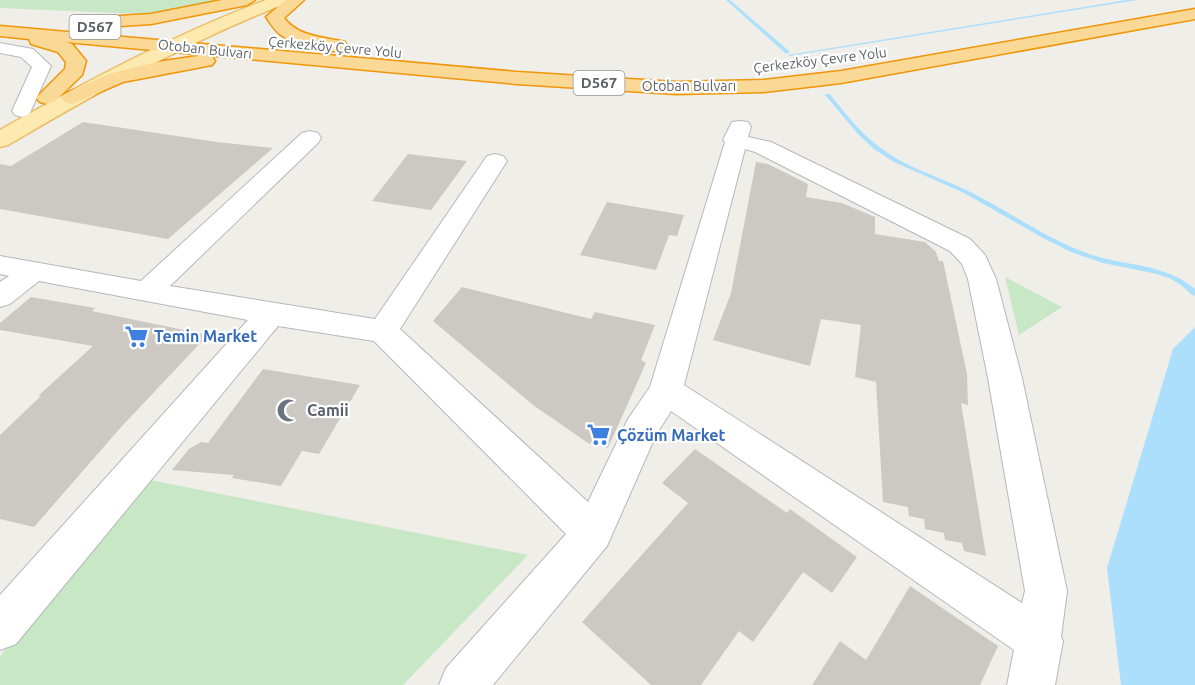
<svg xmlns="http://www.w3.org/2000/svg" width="1195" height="685" viewBox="0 0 1195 685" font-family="Ubuntu,sans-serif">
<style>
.green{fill:#c8e7c5}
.water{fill:#acdffc}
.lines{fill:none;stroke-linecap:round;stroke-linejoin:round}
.stream{fill:#acdffc;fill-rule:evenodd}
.building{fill:#ccc9c4}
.minor-casing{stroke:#b5b8bb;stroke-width:2}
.major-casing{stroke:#edbc64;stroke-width:3}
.highway-casing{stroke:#f09608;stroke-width:3}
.minor{fill:#fff;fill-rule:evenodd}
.major{fill:#fceab1;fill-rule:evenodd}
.highway{fill:#fad895;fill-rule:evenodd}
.labels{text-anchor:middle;stroke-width:4.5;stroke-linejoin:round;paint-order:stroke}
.far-street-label{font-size:14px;fill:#5f6367;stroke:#fff}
.shield{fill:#fff;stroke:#8f9295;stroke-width:1.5}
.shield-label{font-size:15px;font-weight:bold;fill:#5f6367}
.shop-label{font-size:16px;font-weight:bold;fill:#366cbe;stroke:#fff;text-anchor:start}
.worship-label{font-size:16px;font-weight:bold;fill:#5b616d;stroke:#fff;text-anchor:start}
</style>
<rect width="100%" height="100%" fill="#f0eee8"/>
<g class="green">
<polygon points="0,0 225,0 168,11 140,14 0,8"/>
<polygon points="1005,277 1062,307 1019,335"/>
<polygon points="150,480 528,555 403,685 0,685 0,656"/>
</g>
<polygon class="water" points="1195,327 1195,685 1121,685 1107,568 1173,349"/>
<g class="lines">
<g class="stream">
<polygon points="726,0 730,0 789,51 789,53 785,53"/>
<polygon points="1127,0 1137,0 790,56 788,55"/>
<path d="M826,94H830C849,119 870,144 899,160C924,174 953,182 978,196C1016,216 1051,241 1092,255C1127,266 1166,264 1195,289V296L1192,295L1181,285L1169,278L1157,274L1103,263L1071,252L1043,238L964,193L894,162L874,149L857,133L825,95Z"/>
</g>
</g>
<g class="building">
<polygon points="83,122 217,142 273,148 168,239 0,209 0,164 11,166"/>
<polygon points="408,154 467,161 431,210 372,201"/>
<polygon points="756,162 768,164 808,184 806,197 842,203 875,217 875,234 925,242 936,252 939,261 943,261 967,374 968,405 961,403 986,556 964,551 962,543 945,540 944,533 925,529 924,519 909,516 908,507 883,502 876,382 855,377 861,325 821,319 810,366 713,340 731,293"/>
<polygon points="607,202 684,215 677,236 669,235 656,270 580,255"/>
<polygon points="462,287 591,319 595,312 655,325 641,360 646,363 608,448 588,443 533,405 433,321"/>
<polygon points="31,297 95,308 92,311 208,335 122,426 34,527 0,519 0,435 41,396 38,396 93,346 0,330 0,323"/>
<polygon points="263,369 360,385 319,454 302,451 281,486 232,478 234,475 172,470 189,449 201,442 208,443"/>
<polygon points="695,449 787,513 790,509 857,557 832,593 803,572 753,642 739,631 701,685 651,685 582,622 688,503 662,483"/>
<polygon points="910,586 998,646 980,685 812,685 840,641 866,660"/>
</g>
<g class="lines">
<defs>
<g id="minor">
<polygon points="0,43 33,49 51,66 29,115 22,117 15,115 12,111 32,67 21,57 0,53"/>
<path d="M740,121L748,122L751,127L748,137L771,142L970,239L985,255L996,279L1022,378L1067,591L1061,637L1063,641L1055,685H1007L1014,650L671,411L656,435L607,546L493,685H439L446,668L566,534L374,341L278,326L16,644L0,650V595L248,320L39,281L10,304L0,307V282L9,276L0,274V256L141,281L302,133L310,131L318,133L321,138L318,143L170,286L375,319L487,156L495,154L503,156L507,161L400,329L588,502L628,419L650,387L725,142L723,140L732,122ZM745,149L755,152L950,251L962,264L968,279L988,378L1025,591L1022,603L684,385Z"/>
</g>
<path id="major" d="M266,0H289L287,3C189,41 98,92 8,145L0,147V130C86,82 173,35 266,0Z"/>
<g id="highway">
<polygon points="222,0 255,0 247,5 151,24 104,27 98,26 95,22 98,18 104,17 151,14"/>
<path d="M286,0H304L284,18C298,37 324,37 345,42L347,46L345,50C328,54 295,45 281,35C274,30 271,24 266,17Z"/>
<polygon points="1195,9 1195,19 841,83 764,92 676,94 517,84 206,55 212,57 215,61 212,65 123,82 72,104 65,102 61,98 65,94 109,74 157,62 205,55 66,42 72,44 86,61 82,75 54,102 47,104 40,102 36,98 65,69 66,62 58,52 31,44 29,39 0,36 0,26 517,72 676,82 764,80 841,71"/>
</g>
</defs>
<use href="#minor" class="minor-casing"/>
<use href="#major" class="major-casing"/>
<use href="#highway" class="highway-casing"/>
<use href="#minor" class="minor"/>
<use href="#major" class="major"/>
<use href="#highway" class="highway"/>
</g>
<defs>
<symbol id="supermarket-bare" viewBox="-9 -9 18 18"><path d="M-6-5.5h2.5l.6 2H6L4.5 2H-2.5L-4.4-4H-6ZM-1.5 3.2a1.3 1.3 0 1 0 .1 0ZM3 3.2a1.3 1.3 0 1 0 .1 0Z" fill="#3f7fe0" stroke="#fff" stroke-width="2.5" paint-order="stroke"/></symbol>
<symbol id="mosque-bare" viewBox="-9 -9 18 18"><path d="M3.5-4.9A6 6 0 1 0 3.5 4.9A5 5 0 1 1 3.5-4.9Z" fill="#6b7280" stroke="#fff" stroke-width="2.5" paint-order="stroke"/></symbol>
</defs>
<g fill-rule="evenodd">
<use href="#supermarket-bare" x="120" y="320" width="33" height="33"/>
<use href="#mosque-bare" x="272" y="394" width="33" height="33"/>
<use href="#supermarket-bare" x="582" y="418" width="33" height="33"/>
</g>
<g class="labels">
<g class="far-street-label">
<text transform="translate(335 47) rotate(5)" y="5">Çerkezköy Çevre Yolu</text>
<text transform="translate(205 49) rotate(6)" y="5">Otoban Bulvarı</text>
<text transform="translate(820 60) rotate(-7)" y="5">Çerkezköy Çevre Yolu</text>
<text x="689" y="91">Otoban Bulvarı</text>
</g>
<g class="shield">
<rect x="69.5" y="15" width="51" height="24" rx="4.5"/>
<rect x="573.5" y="71" width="51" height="24" rx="4.5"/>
</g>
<g class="shield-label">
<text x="95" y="32">D567</text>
<text x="599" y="88">D567</text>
</g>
<g class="shop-label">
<text x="154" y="342">Temin Market</text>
<text x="617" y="441">Çözüm Market</text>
</g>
<g class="worship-label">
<text x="307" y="416">Camii</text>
</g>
</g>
</svg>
